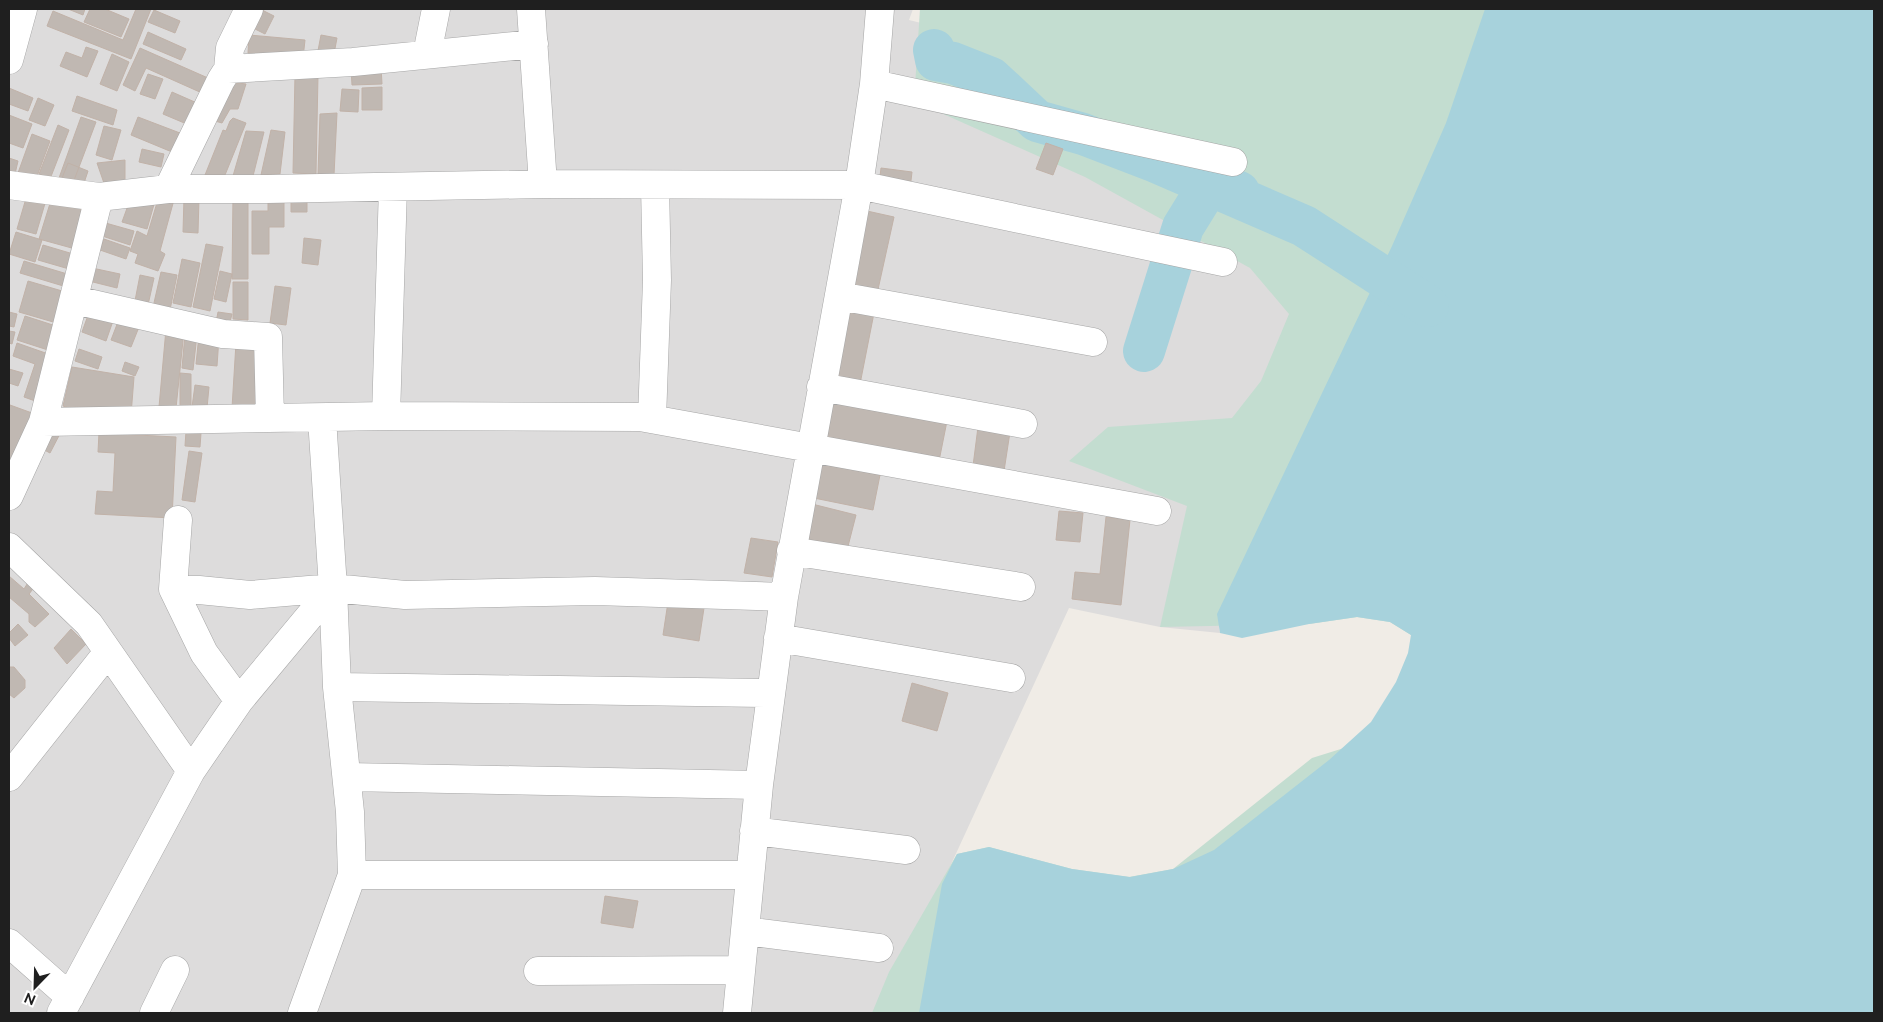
<svg xmlns="http://www.w3.org/2000/svg" width="1883" height="1022" viewBox="0 0 1883 1022" font-family="Raleway,sans-serif">
<style>
.residential{fill:#dddcdc}
.wetland{fill:#c3ddd0}
.water{fill:#a7d2dc}
.lines{fill:none;stroke-linecap:round;stroke-linejoin:round}
.river{stroke:#a7d2dc;stroke-width:42}
.building{fill:#c0b8b2;stroke:#c1b2a8}
.street-casing{stroke:#a6a6a6;stroke-width:29}
.street{stroke:#fff;stroke-width:28}
</style>
<rect width="100%" height="100%" fill="#f0ece6"/>
<path class="residential" d="M 9,9 L 913,9 L 909,20 L 1187,88 L 1392,246 L 1217,614 L 1220,633 L 1160,627 L 1069,608 L 942,884 L 916,1013 L 9,1013 Z"/>
<path class="wetland" d="M 920,9 L 1874,9 L 1874,1013 L 872,1013 L 889,972 L 957,854 L 989,847 L 1072,869 L 1129,877 L 1173,869 L 1312,758 L 1491,702 L 1411,635 L 1390,622 L 1357,617 L 1309,624 L 1160,627 L 1187,506 L 1069,461 L 1108,427 L 1232,418 L 1261,381 L 1289,314 L 1250,268 L 1085,177 L 914,101 Z"/>
<path class="water" d="M 1485,9 L 1874,9 L 1874,1013 L 919,1013 L 942,884 L 957,854 L 989,847 L 1072,869 L 1130,877 L 1173,869 L 1214,850 L 1329,760 L 1371,722 L 1396,682 L 1408,653 L 1411,635 L 1390,622 L 1357,617 L 1309,624 L 1242,638 L 1220,633 L 1217,614 L 1392,246 L 1446,123 Z"/>
<g class="lines">
<path class="river" d="M 934,50 L 936,60 L 953,63 L 991,78 L 1037,121 L 1083,134 L 1156,162 L 1304,226 L 1428,306
M 1144,351 L 1183,227 L 1204,193 L 1217,188 L 1228,187 L 1239,192"/>
</g>
<path class="building" d="M 68,9 L 85,9 L 83,15 Z
M 90,9 L 105,9 L 129,19 L 121,37 L 84,22 Z
M 136,9 L 151,9 L 131,59 L 47,26 L 53,11 L 123,40 Z
M 260,9 L 274,16 L 265,34 L 249,26 Z
M 154,10 L 180,21 L 175,33 L 148,22 Z
M 148,32 L 186,49 L 181,60 L 143,44 Z
M 249,35 L 305,40 L 303,58 L 248,53 Z
M 321,35 L 337,38 L 333,59 L 317,56 Z
M 86,47 L 98,51 L 87,77 L 60,66 L 66,52 L 82,58 Z
M 140,48 L 208,78 L 202,93 L 146,68 L 135,91 L 123,85 Z
M 112,54 L 129,62 L 117,91 L 100,84 Z
M 381,67 L 382,84 L 352,85 L 351,68 Z
M 148,74 L 163,79 L 155,99 L 140,94 Z
M 295,75 L 318,75 L 316,174 L 293,173 Z
M 222,81 L 246,84 L 238,109 L 230,109 L 222,123 L 208,119 Z
M 382,87 L 382,110 L 362,110 L 362,88 Z
M 9,88 L 33,98 L 28,111 L 9,104 Z
M 342,89 L 359,90 L 358,112 L 340,111 Z
M 172,92 L 197,103 L 189,125 L 163,114 Z
M 77,96 L 117,110 L 113,125 L 72,111 Z
M 38,98 L 54,105 L 45,126 L 29,120 Z
M 337,113 L 334,175 L 318,174 L 320,114 Z
M 9,115 L 32,124 L 23,148 L 9,143 Z
M 81,117 L 96,122 L 73,183 L 59,178 Z
M 138,117 L 180,133 L 172,152 L 131,135 Z
M 233,118 L 246,123 L 225,175 L 205,175 L 223,130 L 226,131 L 230,121 Z
M 58,125 L 69,130 L 50,179 L 39,174 Z
M 104,126 L 121,130 L 112,160 L 96,155 Z
M 271,130 L 285,132 L 280,174 L 261,175 Z
M 246,131 L 264,132 L 253,176 L 233,176 Z
M 32,134 L 50,141 L 36,179 L 18,173 Z
M 1046,143 L 1063,149 L 1053,175 L 1036,169 Z
M 142,149 L 164,154 L 161,167 L 139,162 Z
M 9,158 L 18,161 L 15,174 L 9,172 Z
M 125,160 L 125,183 L 105,186 L 97,163 Z
M 68,163 L 88,171 L 83,186 L 62,178 Z
M 881,168 L 912,172 L 910,189 L 879,185 Z
M 268,191 L 284,191 L 284,227 L 269,227 L 269,254 L 252,254 L 252,211 L 268,211 Z
M 27,195 L 46,200 L 36,234 L 17,229 Z
M 233,195 L 248,195 L 248,279 L 232,279 Z
M 291,195 L 307,195 L 307,212 L 291,212 Z
M 159,196 L 175,196 L 160,251 L 165,254 L 158,271 L 135,263 L 138,254 L 130,251 L 137,231 L 147,236 Z
M 52,197 L 91,209 L 79,250 L 39,239 Z
M 184,198 L 199,198 L 198,233 L 183,232 Z
M 130,200 L 155,201 L 147,229 L 122,222 Z
M 867,211 L 894,217 L 877,294 L 850,288 Z
M 102,222 L 134,231 L 130,245 L 99,235 Z
M 16,232 L 42,240 L 35,262 L 9,254 Z
M 304,238 L 321,240 L 318,265 L 302,263 Z
M 104,239 L 130,248 L 126,259 L 100,250 Z
M 206,244 L 223,247 L 210,311 L 193,307 Z
M 43,245 L 80,256 L 76,271 L 38,260 Z
M 182,259 L 200,263 L 191,307 L 173,303 Z
M 24,261 L 74,276 L 70,288 L 20,273 Z
M 92,268 L 120,274 L 117,288 L 89,281 Z
M 220,271 L 232,274 L 226,302 L 214,299 Z
M 161,272 L 177,275 L 168,320 L 151,316 Z
M 140,275 L 154,278 L 146,314 L 133,311 Z
M 28,281 L 69,293 L 60,324 L 19,312 Z
M 233,282 L 248,282 L 248,320 L 233,319 Z
M 275,286 L 291,288 L 286,325 L 270,323 Z
M 91,307 L 115,315 L 106,341 L 82,332 Z
M 845,308 L 874,313 L 860,384 L 831,378 Z
M 9,312 L 17,314 L 14,327 L 9,326 Z
M 218,312 L 232,314 L 228,330 L 215,328 Z
M 121,314 L 141,322 L 131,347 L 111,340 Z
M 25,316 L 59,327 L 51,351 L 17,340 Z
M 166,329 L 184,331 L 176,408 L 159,407 Z
M 9,331 L 15,332 L 12,344 L 9,343 Z
M 185,334 L 197,335 L 193,370 L 182,368 Z
M 199,335 L 219,337 L 217,366 L 196,364 Z
M 17,343 L 54,356 L 38,402 L 24,397 L 35,364 L 13,356 Z
M 236,343 L 263,344 L 259,410 L 232,408 Z
M 79,349 L 102,357 L 98,369 L 75,361 Z
M 125,362 L 139,367 L 135,376 L 122,371 Z
M 72,367 L 134,377 L 131,415 L 72,409 L 63,406 Z
M 9,369 L 23,373 L 18,386 L 9,383 Z
M 180,373 L 191,374 L 191,409 L 180,408 Z
M 195,385 L 209,387 L 207,408 L 192,407 Z
M 827,396 L 947,421 L 939,461 L 818,436 Z
M 10,405 L 32,413 L 9,471 L 9,409 Z
M 978,427 L 1010,432 L 1004,471 L 973,466 Z
M 48,428 L 63,428 L 50,453 L 37,446 Z
M 186,431 L 201,433 L 200,447 L 185,446 Z
M 99,433 L 176,437 L 172,518 L 95,514 L 97,491 L 113,492 L 115,453 L 98,452 Z
M 189,451 L 202,453 L 195,502 L 182,500 Z
M 816,462 L 880,475 L 873,510 L 809,497 Z
M 812,504 L 856,515 L 845,558 L 801,546 Z
M 1059,511 L 1083,513 L 1080,542 L 1056,540 Z
M 1106,517 L 1130,520 L 1121,605 L 1072,599 L 1075,572 L 1100,574 Z
M 751,538 L 778,542 L 772,577 L 744,573 Z
M 9,576 L 24,589 L 29,581 L 36,585 L 29,594 L 49,614 L 35,627 L 29,622 L 29,614 L 9,597 Z
M 668,602 L 704,608 L 699,641 L 663,635 Z
M 18,624 L 28,635 L 15,646 L 9,638 L 9,633 Z
M 71,629 L 86,644 L 67,664 L 54,648 Z
M 9,667 L 14,667 L 25,680 L 25,688 L 14,698 L 9,694 Z
M 912,683 L 948,693 L 937,731 L 902,721 Z
M 605,896 L 638,901 L 633,928 L 601,923 Z"/>
<g class="lines">
<g class="street-casing">
<path id="street" d="M 531,9 L 543,184
M 427,54 L 436,9
M 9,60 L 23,9
M 228,69 L 230,48 L 249,9
M 874,84 L 1233,162
M 9,185 L 99,197 L 168,189 L 267,189 L 543,184 L 859,185 L 1223,262
M 168,189 L 221,80 L 228,69 L 353,62 L 534,44
M 839,296 L 1093,342
M 75,300 L 223,334 L 268,337 L 270,418
M 821,387 L 1023,424
M 386,416 L 393,187
M 652,419 L 657,280 L 655,185
M 43,422 L 386,416 L 640,417 L 1157,511
M 9,496 L 43,422 L 99,197
M 178,520 L 173,589 L 204,653 L 239,701
M 9,547 L 89,624 L 191,771
M 791,551 L 1021,587
M 173,589 L 199,590 L 250,595 L 333,588 L 405,595 L 595,591 L 784,597
M 778,638 L 1011,678
M 337,687 L 771,693
M 9,777 L 108,652
M 347,777 L 759,785
M 754,831 L 906,850
M 352,875 L 750,875
M 745,931 L 879,948
M 9,943 L 70,997
M 538,971 L 741,970
M 61,1013 L 191,771 L 239,701 L 333,588
M 154,1013 L 175,970
M 302,1013 L 352,875 L 350,812 L 337,687 L 333,588 L 322,418
M 737,1013 L 759,785 L 784,597 L 859,185 L 874,84 L 880,9"/>
</g>
<use href="#street" class="street"/>
</g>
<rect width="1883" height="1022" fill="none" stroke="#1f1f1f" stroke-width="20"/>
<g transform="translate(35 987) rotate(203)" stroke="#ffffff" stroke-width="4" paint-order="stroke">
<path d="M0-4L9 19L0 12L-9 19Z" fill="#1f1f1f"/>
<text y="-8" font-size="14" font-weight="bold" text-anchor="middle" fill="#1f1f1f">N</text>
</g>
</svg>
